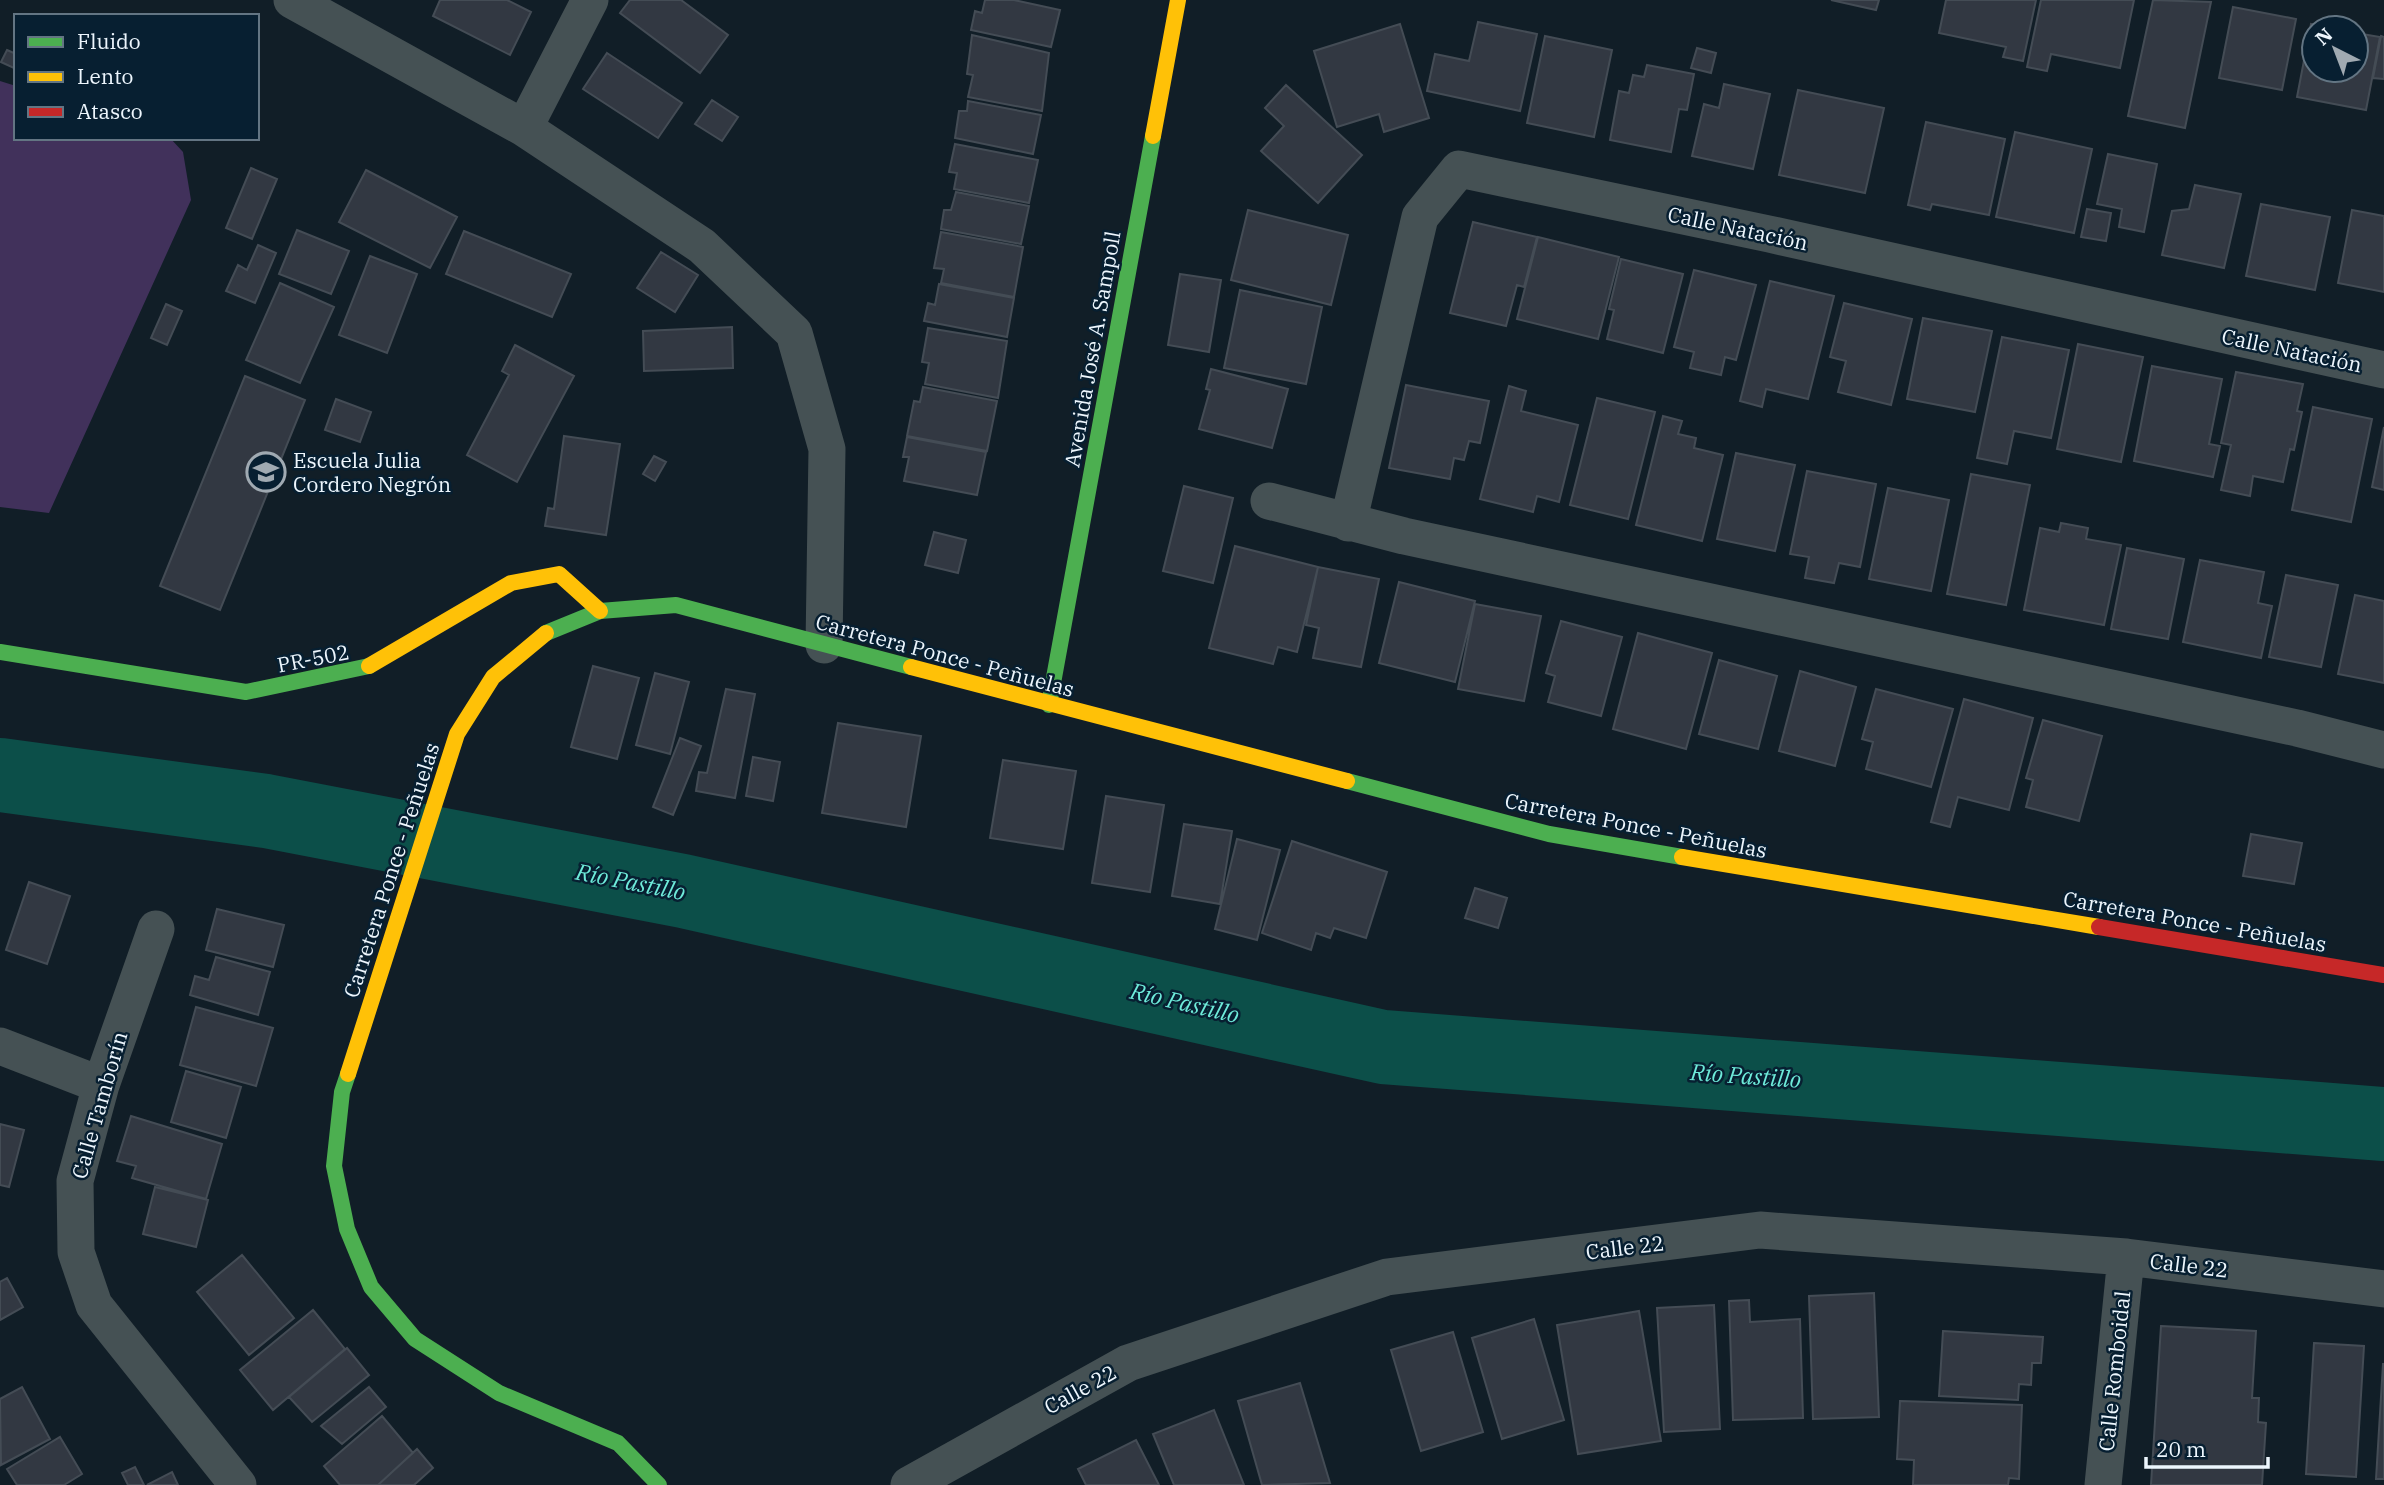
<svg xmlns="http://www.w3.org/2000/svg" width="2384" height="1485" viewBox="0 0 2384 1485" font-family="'IBM Plex Serif',serif">
<style>
.green{fill:#41315b}
.lines{fill:none;stroke-linecap:round;stroke-linejoin:round}
.river{stroke:#0c4f49;stroke-width:74}
.building{fill:#323842;stroke:#444c55;stroke-width:2}
.street{stroke:#455154;stroke-width:37}
.fast{stroke:#4caf50;stroke-width:16}
.slow{stroke:#ffc107;stroke-width:16}
.jam{stroke:#c62828;stroke-width:16}
.labels{text-anchor:middle;dominant-baseline:central;stroke-width:5;stroke-linejoin:round;paint-order:stroke}
.street-label{font-size:21px;fill:#edf6fd;stroke:#071f31}
.poi-label{font-size:21px;fill:#edf6fd;stroke:#071f31;text-anchor:start}
.water-label{font-size:23px;font-style:italic;fill:#6eebda;stroke:#071f31}
</style>
<rect width="100%" height="100%" fill="#111e27"/>
<path class="green" d="M 0,81 L 16,86 L 16,138 L 170,138 L 183,152 L 191,200 L 49,513 L 0,507 Z"/>
<g class="lines">
<path class="river" d="M 0,775 L 266,811 L 683,891 L 1383,1047 L 2384,1124"/>
</g>
<path class="building" d="M 440,0 L 507,0 L 531,12 L 510,55 L 433,16 Z
M 630,0 L 681,0 L 728,35 L 700,73 L 620,13 Z
M 985,0 L 1014,0 L 1060,10 L 1051,47 L 971,30 L 975,11 L 982,13 Z
M 1831,0 L 1879,0 L 1876,10 Z
M 1946,0 L 2036,0 L 2023,61 L 2003,57 L 2006,47 L 1939,33 Z
M 2041,0 L 2134,0 L 2120,68 L 2051,54 L 2047,71 L 2027,67 Z
M 2153,0 L 2211,2 L 2185,128 L 2128,116 Z
M 2233,7 L 2296,19 L 2282,90 L 2219,78 Z
M 1478,22 L 1537,34 L 1520,111 L 1427,91 L 1435,54 L 1469,61 Z
M 1400,24 L 1429,118 L 1384,132 L 1379,114 L 1337,127 L 1314,51 Z
M 2311,24 L 2330,28 L 2314,28 L 2314,70 L 2356,70 L 2356,33 L 2380,37 L 2366,110 L 2297,97 Z
M 972,35 L 1049,53 L 1042,111 L 968,97 L 973,75 L 967,74 Z
M 1545,36 L 1612,50 L 1594,137 L 1527,123 Z
M 2381,36 L 2384,37 L 2384,79 L 2373,78 Z
M 1697,48 L 1716,53 L 1711,73 L 1691,68 Z
M 7,50 L 16,54 L 16,69 L 1,62 Z
M 607,53 L 682,103 L 658,138 L 583,89 Z
M 1647,65 L 1694,74 L 1687,110 L 1679,109 L 1671,152 L 1610,140 L 1619,91 L 1629,93 L 1633,75 L 1644,77 Z
M 1724,84 L 1770,94 L 1753,169 L 1692,156 L 1704,104 L 1719,108 Z
M 1286,85 L 1362,155 L 1318,203 L 1261,151 L 1284,126 L 1265,108 Z
M 1798,90 L 1884,108 L 1865,193 L 1779,175 Z
M 712,100 L 738,117 L 722,141 L 695,124 Z
M 968,101 L 1041,115 L 1033,154 L 955,138 L 959,111 L 967,111 Z
M 1926,122 L 2005,139 L 1989,215 L 1932,204 L 1930,210 L 1908,205 Z
M 2015,132 L 2092,149 L 2074,233 L 1996,217 Z
M 955,144 L 1038,160 L 1029,203 L 954,189 L 957,173 L 949,172 Z
M 2108,154 L 2157,164 L 2144,232 L 2119,227 L 2122,209 L 2097,204 Z
M 251,168 L 277,179 L 252,239 L 226,228 Z
M 366,170 L 457,217 L 430,268 L 339,222 Z
M 2195,185 L 2241,194 L 2224,268 L 2162,255 L 2172,211 L 2189,209 Z
M 956,192 L 1029,206 L 1021,244 L 941,229 L 944,210 L 951,210 Z
M 2261,204 L 2330,217 L 2315,290 L 2246,276 Z
M 2087,209 L 2111,213 L 2106,241 L 2081,237 Z
M 1248,210 L 1348,235 L 1331,305 L 1231,280 Z
M 2352,210 L 2384,216 L 2384,292 L 2338,283 Z
M 1473,222 L 1537,237 L 1524,287 L 1517,285 L 1506,326 L 1450,313 Z
M 297,230 L 349,251 L 331,294 L 279,274 Z
M 464,231 L 571,274 L 552,317 L 446,274 Z
M 941,232 L 1023,247 L 1014,297 L 941,283 L 944,269 L 934,268 Z
M 1538,237 L 1619,257 L 1598,339 L 1517,319 Z
M 258,245 L 276,253 L 255,303 L 226,291 L 238,265 L 247,270 Z
M 661,252 L 698,275 L 675,312 L 637,288 Z
M 370,256 L 417,274 L 387,353 L 339,335 Z
M 1621,259 L 1683,274 L 1663,353 L 1607,339 L 1614,310 L 1609,309 Z
M 1694,270 L 1756,285 L 1736,360 L 1725,357 L 1721,375 L 1690,368 L 1694,352 L 1674,347 Z
M 1180,274 L 1221,280 L 1209,352 L 1168,345 Z
M 1770,281 L 1834,296 L 1808,399 L 1766,389 L 1762,407 L 1740,401 Z
M 280,283 L 334,307 L 300,383 L 246,360 Z
M 939,284 L 1014,298 L 1007,337 L 924,321 L 928,303 L 935,305 Z
M 1240,290 L 1322,307 L 1306,384 L 1224,368 Z
M 1844,303 L 1912,319 L 1891,405 L 1838,392 L 1846,361 L 1830,357 Z
M 166,304 L 182,311 L 167,345 L 151,338 Z
M 1923,318 L 1992,331 L 1975,412 L 1907,399 Z
M 732,327 L 733,368 L 644,371 L 643,331 Z
M 928,328 L 1007,341 L 998,398 L 925,384 L 929,363 L 922,362 Z
M 2002,337 L 2069,350 L 2051,438 L 2014,431 L 2007,464 L 1977,458 Z
M 2078,344 L 2143,357 L 2121,462 L 2057,449 Z
M 515,345 L 574,376 L 517,482 L 467,455 L 509,375 L 502,371 Z
M 2152,366 L 2222,379 L 2209,444 L 2220,446 L 2213,477 L 2134,461 Z
M 1211,369 L 1288,389 L 1272,448 L 1199,429 L 1210,390 L 1206,389 Z
M 2236,372 L 2303,384 L 2297,411 L 2302,412 L 2294,450 L 2290,449 L 2283,482 L 2253,476 L 2250,496 L 2221,490 L 2231,445 L 2221,443 Z
M 245,376 L 305,400 L 220,610 L 160,586 Z
M 1406,385 L 1489,401 L 1480,443 L 1469,441 L 1464,460 L 1454,458 L 1450,479 L 1389,468 Z
M 1509,386 L 1526,391 L 1521,411 L 1578,425 L 1559,502 L 1537,496 L 1533,512 L 1480,499 Z
M 923,387 L 997,401 L 987,451 L 907,436 L 914,401 L 920,402 Z
M 1597,398 L 1655,412 L 1628,519 L 1570,505 Z
M 336,399 L 371,412 L 360,442 L 325,430 Z
M 2313,407 L 2372,419 L 2351,522 L 2292,510 Z
M 1663,416 L 1682,421 L 1678,434 L 1696,438 L 1694,448 L 1723,455 L 1702,541 L 1636,525 Z
M 2384,427 L 2384,490 L 2372,487 Z
M 564,436 L 620,444 L 606,535 L 545,526 L 548,508 L 554,509 Z
M 907,437 L 986,452 L 977,495 L 904,481 L 909,457 L 903,457 Z
M 1736,453 L 1795,465 L 1775,551 L 1717,539 Z
M 654,456 L 666,462 L 655,481 L 643,474 Z
M 1807,471 L 1876,484 L 1860,567 L 1839,563 L 1834,583 L 1805,578 L 1809,557 L 1790,554 Z
M 1971,474 L 2030,485 L 2006,605 L 1947,594 Z
M 1184,486 L 1233,498 L 1213,583 L 1163,571 Z
M 1888,488 L 1949,500 L 1931,591 L 1869,579 Z
M 2061,523 L 2088,528 L 2086,539 L 2121,545 L 2104,625 L 2024,610 L 2040,528 L 2059,532 Z
M 934,532 L 966,540 L 958,573 L 925,565 Z
M 1235,546 L 1318,567 L 1297,652 L 1278,647 L 1273,664 L 1209,648 Z
M 2127,548 L 2184,559 L 2168,639 L 2111,629 Z
M 2200,560 L 2264,572 L 2258,603 L 2272,606 L 2261,658 L 2183,642 Z
M 1318,567 L 1379,579 L 1361,667 L 1313,658 L 1319,628 L 1306,625 Z
M 2286,575 L 2338,585 L 2321,667 L 2269,657 Z
M 1399,582 L 1475,601 L 1455,682 L 1379,663 Z
M 2355,595 L 2384,601 L 2384,683 L 2338,674 Z
M 1475,604 L 1541,616 L 1524,701 L 1458,689 Z
M 1561,621 L 1622,637 L 1601,716 L 1548,702 L 1555,676 L 1546,673 Z
M 1638,633 L 1712,653 L 1686,749 L 1613,729 Z
M 1719,660 L 1777,676 L 1758,749 L 1699,734 Z
M 593,666 L 639,678 L 617,759 L 571,747 Z
M 1800,671 L 1856,687 L 1835,766 L 1779,751 Z
M 655,673 L 689,682 L 670,754 L 636,745 Z
M 726,689 L 755,694 L 735,798 L 696,791 L 699,772 L 707,773 Z
M 1876,689 L 1953,709 L 1931,787 L 1866,769 L 1873,742 L 1862,739 Z
M 1964,699 L 2033,718 L 2009,810 L 1958,797 L 1950,827 L 1931,822 Z
M 2043,720 L 2102,736 L 2079,821 L 2026,807 L 2033,780 L 2026,778 Z
M 838,723 L 921,736 L 906,827 L 822,813 Z
M 680,738 L 701,746 L 673,815 L 653,807 Z
M 753,757 L 780,762 L 773,801 L 746,796 Z
M 1003,760 L 1076,771 L 1063,849 L 990,838 Z
M 1106,796 L 1164,805 L 1150,892 L 1092,883 Z
M 1184,824 L 1232,831 L 1220,904 L 1172,896 Z
M 2251,834 L 2302,843 L 2294,884 L 2243,876 Z
M 1237,839 L 1280,850 L 1257,940 L 1215,929 Z
M 1292,841 L 1387,872 L 1366,938 L 1334,928 L 1330,938 L 1316,933 L 1311,950 L 1262,933 Z
M 29,882 L 70,896 L 47,964 L 6,950 Z
M 1475,888 L 1507,898 L 1498,928 L 1465,918 Z
M 217,909 L 284,925 L 273,967 L 206,950 Z
M 216,957 L 270,972 L 258,1015 L 190,995 L 195,976 L 209,980 Z
M 196,1007 L 273,1028 L 256,1086 L 180,1065 Z
M 186,1071 L 241,1087 L 226,1138 L 171,1122 Z
M 131,1116 L 222,1144 L 206,1199 L 132,1178 L 136,1166 L 117,1161 Z
M 0,1124 L 24,1130 L 9,1187 L 0,1185 Z
M 155,1187 L 208,1200 L 196,1247 L 143,1234 Z
M 242,1255 L 294,1318 L 249,1355 L 197,1292 Z
M 7,1278 L 23,1307 L 0,1320 L 0,1282 Z
M 1874,1293 L 1879,1417 L 1813,1419 L 1809,1296 Z
M 1749,1300 L 1750,1322 L 1800,1319 L 1803,1418 L 1733,1420 L 1729,1301 Z
M 1714,1305 L 1720,1429 L 1664,1432 L 1657,1308 Z
M 313,1310 L 345,1349 L 273,1410 L 240,1370 Z
M 1639,1311 L 1661,1441 L 1578,1454 L 1557,1325 Z
M 1534,1319 L 1564,1420 L 1502,1439 L 1472,1338 Z
M 2161,1326 L 2256,1331 L 2252,1398 L 2259,1398 L 2258,1422 L 2266,1423 L 2262,1485 L 2151,1485 Z
M 1943,1331 L 2043,1337 L 2041,1363 L 2032,1363 L 2031,1385 L 2019,1384 L 2018,1400 L 1939,1396 Z
M 1453,1332 L 1483,1432 L 1421,1451 L 1391,1350 Z
M 2314,1343 L 2364,1346 L 2356,1477 L 2306,1474 Z
M 347,1348 L 369,1375 L 312,1422 L 289,1397 Z
M 2383,1364 L 2384,1364 L 2384,1479 L 2376,1479 Z
M 1300,1383 L 1330,1483 L 1262,1485 L 1238,1401 Z
M 22,1387 L 50,1439 L 1,1465 L 0,1399 Z
M 369,1387 L 386,1407 L 342,1444 L 321,1426 Z
M 1900,1401 L 2022,1405 L 2019,1479 L 2009,1478 L 2008,1485 L 1913,1485 L 1914,1460 L 1897,1459 Z
M 1214,1410 L 1244,1485 L 1174,1485 L 1153,1434 Z
M 382,1416 L 413,1453 L 378,1485 L 340,1485 L 324,1466 Z
M 60,1437 L 82,1474 L 64,1485 L 17,1485 L 7,1469 Z
M 1136,1440 L 1159,1485 L 1086,1485 L 1078,1469 Z
M 417,1449 L 433,1468 L 414,1485 L 378,1485 Z
M 135,1467 L 144,1485 L 128,1485 L 122,1473 Z
M 172,1472 L 178,1485 L 147,1485 Z"/>
<g class="lines">
<path class="street" d="M 292,0 L 524,128 L 702,246 L 794,333 L 827,449 L 824,645
M 524,128 L 590,0
M 1269,501 L 1404,536 L 2297,728 L 2384,750
M 1348,523 L 1420,217 L 1459,169 L 1769,234 L 2384,370
M 156,929 L 101,1085 L 75,1181 L 76,1252 L 94,1305 L 238,1485
M 0,1046 L 101,1085
M 909,1485 L 1128,1363 L 1387,1277 L 1760,1230 L 2126,1257 L 2384,1289
M 2103,1485 L 2126,1257"/>
<path class="fast" d="M 546,633 L 600,611 L 676,605 L 911,667
M 0,652 L 246,692 L 369,666
M 1049,705 L 1153,136
M 1347,781 L 1549,834 L 1682,857
M 348,1074 L 342,1092 L 334,1166 L 347,1229 L 371,1287 L 415,1339 L 499,1393 L 618,1443 L 659,1485"/>
<path class="slow" d="M 1153,136 L 1178,0
M 369,666 L 511,583 L 559,574 L 600,611
M 911,667 L 1347,781
M 1682,857 L 2099,927
M 348,1074 L 457,734 L 493,677 L 546,633"/>
<path class="jam" d="M 2099,927 L 2384,975"/>
</g>
<defs>
<g id="school-ring" transform="scale(2.0125)"><circle r="9.5" fill="#071f31" stroke="#a0aab2" stroke-width="1.5"/><path d="M0-5L7-2L0 1L-7-2ZM-4 1L0 2.5L4 1V4Q0 6-4 4Z" fill="#a0aab2"/></g>
</defs>
<g fill-rule="evenodd">
<use href="#school-ring" x="266" y="472"/>
</g>
<g class="labels">
<g class="street-label">
<text transform="translate(1738 228) rotate(12)">Calle Natación</text>
<text transform="translate(1092 349) rotate(-80)">Avenida José A. Sampoll</text>
<text transform="translate(2292 350) rotate(12)">Calle Natación</text>
<text transform="translate(945 655) rotate(15)">Carretera Ponce - Peñuelas</text>
<text transform="translate(313 658) rotate(-11)">PR-502</text>
<text transform="translate(1636 825) rotate(11)">Carretera Ponce - Peñuelas</text>
<text transform="translate(391 870) rotate(-72)">Carretera Ponce - Peñuelas</text>
<text transform="translate(2195 921) rotate(10)">Carretera Ponce - Peñuelas</text>
<text transform="translate(99 1105) rotate(-74)">Calle Tamborín</text>
<text transform="translate(1625 1247) rotate(-7)">Calle 22</text>
<text transform="translate(2189 1265) rotate(7)">Calle 22</text>
<text transform="translate(2114 1371) rotate(-84)">Calle Romboidal</text>
<text transform="translate(1080 1389) rotate(-29)">Calle 22</text>
</g>
<g class="poi-label">
<text x="293" y="460">Escuela Julia<tspan x="293" dy="24">Cordero Negrón</tspan></text>
</g>
<g class="water-label">
<text transform="translate(631 881) rotate(11)">Río Pastillo</text>
<text transform="translate(1185 1002) rotate(13)">Río Pastillo</text>
<text transform="translate(1746 1075) rotate(4)">Río Pastillo</text>
</g>
</g>
<rect x="14" y="14" width="245" height="126" fill="#071f31" stroke="#637583" stroke-width="2"/>
<rect x="28" y="37" width="35" height="10" fill="#4caf50" stroke="#637583" stroke-width="2"/>
<text x="77" y="49" font-size="21" fill="#edf6fd">Fluido</text>
<rect x="28" y="72" width="35" height="10" fill="#ffc107" stroke="#637583" stroke-width="2"/>
<text x="77" y="84" font-size="21" fill="#edf6fd">Lento</text>
<rect x="28" y="107" width="35" height="10" fill="#c62828" stroke="#637583" stroke-width="2"/>
<text x="77" y="119" font-size="21" fill="#edf6fd">Atasco</text>
<g transform="translate(2335 49) rotate(318)"><circle r="33" fill="#071f31" stroke="#637583" stroke-width="2"/>
<path d="M0-5L12 26L0 18L-12 26Z" fill="#a0aab2"/>
<text y="-10" font-size="19" font-weight="bold" text-anchor="middle" fill="#edf6fd">N</text>
</g>
<path d="M2146 1457v10h122v-10" fill="none" stroke="#edf6fd" stroke-width="3.5"/>
<text x="2156" y="1457" font-size="21" fill="#edf6fd" stroke="#071f31" stroke-width="5" paint-order="stroke">20 m</text>
</svg>
